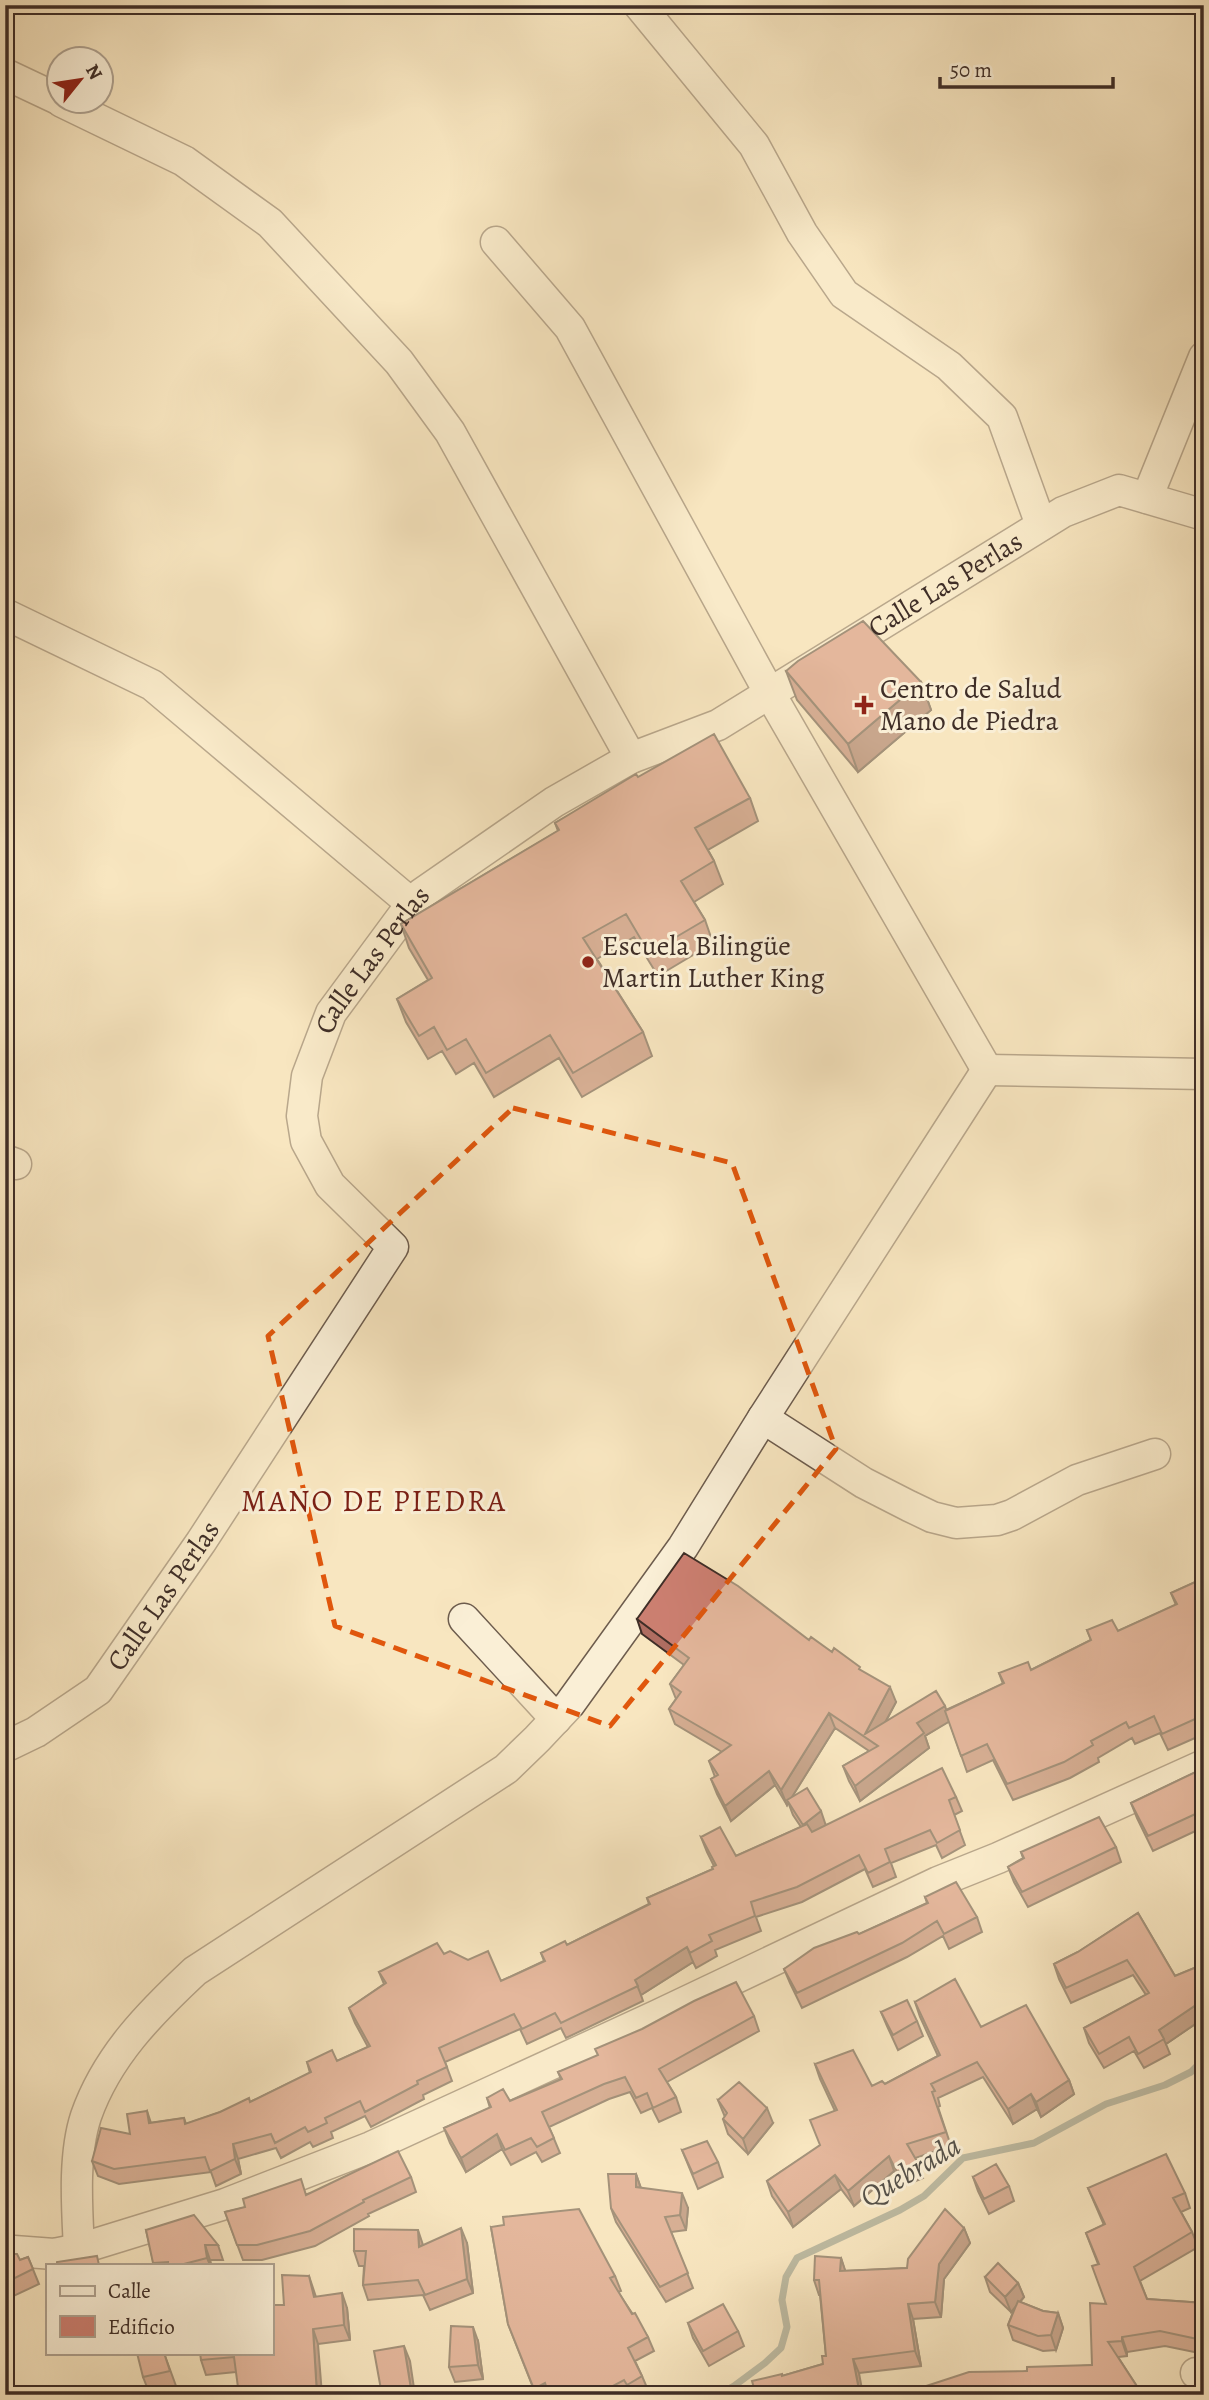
<svg xmlns="http://www.w3.org/2000/svg" width="1209" height="2400" viewBox="0 0 1209 2400" font-family="Alegreya,serif">
<style>
.lines{fill:none;stroke-linecap:round;stroke-linejoin:round}
.stream{stroke:#77857c;stroke-width:7}
.minor-casing{stroke:#6d5c4d;stroke-width:33}
.minor{stroke:#faefd6;stroke-width:30}
.wall{fill:#af6d61;stroke:#3f2e27;stroke-width:2}
.shaded-wall{fill:#8f594f;stroke:#3f2e27;stroke-width:2}
.building{fill:#cc7f71;stroke:#3f2e27;stroke-width:2}
.marked{fill:none;stroke:#e0570d;stroke-width:5;stroke-dasharray:14 9;stroke-linejoin:round}
.poi-dot{fill:#8f2418;stroke:#faefd6;stroke-width:2.5}
.labels{text-anchor:middle;dominant-baseline:central;stroke-width:6;stroke-linejoin:round;paint-order:stroke}
.street-label{font-size:28px;fill:#3f2e27;stroke:#faefd6}
.poi-label{font-size:28px;fill:#3f2e27;stroke:#faefd6;text-anchor:start}
.neighbourhood-label{font-size:30px;letter-spacing:2px;fill:#7a1f14;stroke:#faefd6}
.water-label{font-size:30px;font-style:italic;fill:#56524a;stroke:#faefd6}
</style>
<rect width="100%" height="100%" fill="#f8e6c0"/>
<filter id="stains"><feTurbulence type="fractalNoise" baseFrequency=".00286" numOctaves="4"/><feColorMatrix values="0 0 0 0 .2 0 0 0 0 .09 0 0 0 0 .02 0 0 0 .5 -.17"/></filter>
<radialGradient id="worn" r=".72"><stop offset=".6" stop-color="#630" stop-opacity="0"/><stop offset="1" stop-color="#630" stop-opacity=".3"/></radialGradient>
<g class="lines">
<path class="stream" d="M 718,2395 L 734,2386 L 765,2363 L 781,2348 L 787,2327 L 782,2300 L 786,2277 L 797,2258 L 900,2210 L 924,2196 L 963,2158 L 1034,2143 L 1106,2104 L 1165,2085 L 1191,2072 L 1204,2059"/>
<g class="minor-casing">
<g id="minor">
<path d="M 639,5 L 754,145 L 802,233 L 844,294 L 949,366 L 1002,417 L 1041,525"/>
<path d="M 5,74 L 60,100"/>
<path d="M 62,102 L 184,161 L 270,223 L 399,362 L 450,432 L 631,758"/>
<path d="M 496,242 L 570,328 L 769,692 L 987,1070"/>
<path d="M 1147,498 L 1204,357"/>
<path d="M 7,615 L 152,685 L 412,904"/>
<path d="M 987,1070 L 1204,1074"/>
<path d="M 5,1160 L 16,1164"/>
<path d="M 763,1418 L 864,1483 L 909,1506 L 932,1517 L 956,1523 L 997,1520 L 1012,1515 L 1077,1480 L 1155,1454"/>
<path d="M 464,1619 L 556,1719"/>
<path id="s1" d="M 5,1747 L 36,1732 L 98,1690 L 201,1542 L 393,1247 L 330,1185 L 306,1141 L 302,1116 L 307,1076 L 331,1013 L 407,910 L 421,894 L 554,802 L 631,758 L 718,725 L 1063,512 L 1119,490 L 1204,515"/>
<path d="M 79,2249 C 77,2208 73,2155 86,2116 C 107,2056 150,2013 195,1971 L 506,1769 L 537,1739 L 569,1705 L 683,1547 L 763,1418 L 987,1070"/>
<path d="M 5,2255 L 14,2251 L 54,2254 L 79,2249 L 225,2204 L 371,2147 L 656,2016 L 938,1882 L 998,1858 L 1204,1765"/>
<path d="M 1196,2373 L 1204,2374"/>
</g>
</g>
<use href="#minor" class="minor"/>
</g>
<path class="wall" d="M 786,671 L 921,682 L 931,710 L 858,772 L 797,700 Z
M 638,777 L 750,798 L 758,821 L 708,850 L 714,861 L 723,884 L 694,902 L 705,920 L 713,943 L 658,976 L 634,937 L 597,959 L 643,1032 L 652,1056 L 582,1097 L 559,1058 L 494,1097 L 474,1063 L 456,1074 L 442,1051 L 428,1059 L 406,1022 L 397,999 L 428,980 L 409,948 L 401,924 L 558,831 L 555,823 Z
M 1204,1578 L 1204,1734 L 1168,1750 L 1160,1733 L 1135,1744 L 1132,1738 L 1098,1758 L 1099,1762 L 1070,1778 L 1013,1800 L 993,1760 L 967,1772 L 949,1721 L 925,1736 L 929,1748 L 860,1801 L 849,1781 L 843,1766 L 869,1751 L 835,1728 L 791,1798 L 826,1825 L 956,1797 L 962,1811 L 954,1815 L 965,1845 L 942,1858 L 936,1845 L 891,1863 L 896,1877 L 873,1887 L 865,1869 L 802,1902 L 756,1917 L 761,1931 L 715,1950 L 717,1956 L 696,1968 L 693,1962 L 641,1995 L 643,2001 L 566,2038 L 561,2028 L 527,2044 L 520,2029 L 445,2062 L 452,2081 L 423,2095 L 424,2099 L 371,2127 L 365,2116 L 331,2132 L 333,2138 L 313,2147 L 310,2142 L 281,2158 L 276,2148 L 238,2159 L 241,2174 L 216,2186 L 211,2172 L 119,2184 L 98,2176 L 92,2161 L 130,2134 L 147,2111 L 151,2123 L 184,2118 L 186,2124 L 250,2102 L 310,2073 L 307,2062 L 337,2061 L 368,2047 L 355,2023 L 349,2008 L 384,1984 L 379,1972 L 444,1954 L 501,1981 L 544,1961 L 541,1953 L 567,1945 L 649,1904 L 647,1898 L 713,1869 L 714,1866 L 707,1852 L 701,1837 L 736,1856 L 801,1827 L 793,1815 L 788,1802 L 787,1805 L 775,1785 L 731,1821 L 717,1794 L 711,1779 L 715,1777 L 709,1761 L 722,1752 L 675,1724 L 669,1709 L 676,1699 L 670,1684 L 684,1665 L 642,1634 L 637,1619 L 809,1640 L 832,1652 L 861,1671 L 896,1702 L 885,1723 L 946,1710 L 1003,1684 L 999,1673 L 1031,1670 L 1091,1640 L 1087,1630 L 1118,1631 L 1176,1605 L 1171,1593 Z
M 1204,1768 L 1204,1827 L 1153,1851 L 1137,1818 L 1131,1803 Z
M 1116,1847 L 1121,1862 L 1028,1907 L 1014,1882 L 1008,1867 L 1023,1858 L 1021,1852 Z
M 925,1897 L 977,1917 L 982,1932 L 949,1949 L 943,1936 L 907,1957 L 802,2008 L 790,1983 L 784,1969 L 927,1903 Z
M 1138,1913 L 1175,1976 L 1204,1964 L 1204,2018 L 1166,2044 L 1170,2054 L 1144,2068 L 1134,2051 L 1104,2068 L 1089,2043 L 1084,2028 L 1146,1995 L 1133,1975 L 1071,2003 L 1059,1979 L 1054,1964 L 1078,1952 Z
M 915,2002 L 981,2027 L 1069,2080 L 1074,2094 L 1041,2117 L 1037,2109 L 1013,2124 L 983,2077 L 938,2098 L 940,2106 L 938,2107 L 951,2146 L 915,2158 L 923,2178 L 902,2187 L 894,2171 L 854,2206 L 841,2189 L 793,2227 L 772,2196 L 767,2181 L 820,2146 L 835,2111 L 820,2079 L 815,2064 L 872,2086 L 885,2084 L 938,2056 L 920,2017 Z
M 881,2012 L 917,2021 L 923,2036 L 898,2050 L 887,2026 Z
M 754,2016 L 759,2031 L 667,2082 L 676,2097 L 681,2112 L 659,2122 L 652,2108 L 641,2113 L 630,2092 L 609,2099 L 549,2127 L 560,2153 L 542,2162 L 536,2152 L 511,2165 L 502,2149 L 466,2172 L 450,2143 L 444,2128 L 490,2108 L 487,2098 L 510,2101 L 561,2079 L 558,2072 Z
M 718,2100 L 773,2123 L 748,2154 L 728,2134 L 723,2119 L 725,2117 Z
M 682,2150 L 718,2162 L 723,2177 L 698,2189 Z
M 636,2174 L 641,2188 L 688,2208 L 686,2230 L 671,2232 L 693,2288 L 666,2302 L 616,2222 L 611,2208 Z
M 411,2177 L 416,2192 L 368,2214 L 369,2216 L 315,2246 L 262,2260 L 243,2260 L 225,2212 L 307,2194 Z
M 973,2177 L 1009,2186 L 1014,2201 L 989,2214 L 978,2191 Z
M 1088,2188 L 1185,2193 L 1190,2208 L 1181,2212 L 1192,2232 L 1198,2247 L 1140,2281 L 1147,2299 L 1204,2303 L 1204,2354 L 1165,2346 L 1127,2352 L 1127,2356 L 1118,2357 L 1138,2388 L 1140,2395 L 912,2395 L 1027,2371 L 1092,2365 L 1106,2304 L 1098,2264 L 1086,2233 L 1104,2225 Z
M 491,2227 L 615,2276 L 621,2291 L 618,2292 L 648,2337 L 654,2351 L 635,2361 L 642,2376 L 648,2390 L 640,2395 L 536,2395 L 508,2324 Z
M 964,2228 L 970,2243 L 944,2279 L 941,2317 L 913,2319 L 921,2366 L 859,2373 L 782,2376 L 823,2364 L 826,2356 L 820,2295 L 819,2295 L 814,2280 L 841,2258 L 845,2271 L 907,2268 Z
M 146,2230 L 218,2245 L 223,2260 L 210,2260 L 211,2265 L 154,2265 Z
M 467,2243 L 473,2293 L 430,2310 L 423,2295 L 368,2300 L 363,2285 L 364,2266 L 359,2266 L 354,2251 L 423,2245 Z
M 5,2257 L 20,2260 L 28,2257 L 39,2284 L 5,2300 Z
M 309,2276 L 316,2297 L 347,2308 L 350,2340 L 318,2344 L 236,2372 L 206,2375 L 201,2360 L 284,2305 Z
M 985,2277 L 1018,2283 L 1024,2297 L 1020,2302 L 1043,2311 L 1058,2313 L 1063,2328 L 1056,2350 L 1043,2351 L 1013,2340 L 1008,2325 L 1015,2307 L 1011,2312 L 990,2292 Z
M 688,2323 L 738,2331 L 744,2346 L 709,2366 L 693,2338 Z
M 478,2341 L 483,2379 L 455,2382 L 449,2367 Z
M 164,2353 L 176,2386 L 149,2392 L 143,2377 Z"/>
<path class="shaded-wall" d="M 921,682 L 931,710 L 858,772 L 848,744 Z
M 890,1687 L 896,1702 L 874,1743 L 865,1734 Z
M 945,1706 L 950,1721 L 925,1736 L 929,1748 L 860,1801 L 855,1786 L 917,1723 Z
M 829,1713 L 835,1728 L 787,1805 L 781,1790 Z
M 769,1771 L 775,1785 L 731,1821 L 725,1806 Z
M 821,1811 L 826,1826 L 808,1840 L 803,1825 Z
M 687,1947 L 693,1962 L 641,1995 L 635,1980 Z
M 1199,2003 L 1204,2018 L 1166,2044 L 1159,2030 Z
M 1069,2080 L 1074,2094 L 1041,2117 L 1036,2102 Z
M 1031,2094 L 1037,2109 L 1013,2124 L 1008,2109 Z
M 767,2108 L 773,2123 L 748,2154 L 743,2139 Z
M 497,2134 L 502,2149 L 466,2172 L 461,2158 Z
M 233,2144 L 238,2159 L 241,2174 L 235,2159 Z
M 889,2156 L 894,2171 L 854,2206 L 848,2191 Z
M 636,2174 L 641,2189 L 636,2187 Z
M 835,2175 L 841,2189 L 793,2227 L 788,2212 Z
M 682,2193 L 688,2208 L 686,2230 L 680,2215 Z
M 461,2228 L 467,2243 L 473,2293 L 467,2279 Z
M 964,2228 L 970,2243 L 944,2279 L 941,2317 L 935,2302 L 939,2264 Z
M 418,2230 L 423,2245 L 419,2247 Z
M 205,2245 L 210,2260 L 211,2265 L 210,2265 L 207,2258 Z
M 841,2258 L 846,2273 L 840,2271 Z
M 1018,2283 L 1024,2297 L 1011,2312 L 1005,2297 Z
M 342,2293 L 347,2308 L 350,2340 L 344,2325 Z
M 908,2304 L 913,2319 L 921,2366 L 915,2351 Z
M 1058,2313 L 1063,2328 L 1056,2350 L 1051,2335 Z
M 473,2327 L 478,2341 L 483,2379 L 478,2365 Z
M 313,2329 L 318,2344 L 322,2395 L 317,2395 Z
M 1122,2337 L 1127,2352 L 1127,2356 L 1122,2341 Z
M 404,2346 L 410,2361 L 415,2395 L 412,2395 Z
M 853,2359 L 859,2373 L 863,2395 L 860,2395 Z
M 1138,2388 L 1140,2395 L 1129,2395 Z"/>
<path class="building" d="M 863,621 L 921,682 L 848,744 L 786,671 L 798,661 Z
M 714,734 L 750,798 L 695,828 L 714,861 L 681,881 L 705,920 L 649,953 L 626,914 L 583,938 L 643,1032 L 573,1073 L 550,1035 L 486,1073 L 466,1039 L 447,1050 L 434,1027 L 419,1036 L 397,999 L 432,978 L 401,924 L 559,830 L 555,823 L 636,774 L 638,777 Z
M 684,1553 L 738,1586 L 809,1640 L 811,1637 L 832,1652 L 834,1648 L 860,1667 L 859,1669 L 890,1687 L 865,1734 L 936,1691 L 945,1706 L 917,1723 L 924,1733 L 855,1786 L 843,1766 L 878,1746 L 829,1713 L 781,1790 L 769,1771 L 725,1806 L 711,1779 L 718,1775 L 709,1761 L 731,1745 L 669,1709 L 681,1692 L 670,1684 L 689,1658 L 637,1619 Z
M 1204,1578 L 1204,1715 L 1162,1734 L 1154,1716 L 1129,1728 L 1126,1722 L 1091,1741 L 1093,1745 L 1064,1762 L 1007,1784 L 987,1744 L 961,1756 L 945,1711 L 1004,1683 L 999,1673 L 1028,1662 L 1031,1670 L 1091,1640 L 1087,1630 L 1112,1620 L 1118,1631 L 1177,1604 L 1171,1593 Z
M 942,1768 L 956,1797 L 949,1800 L 960,1830 L 937,1843 L 930,1830 L 885,1849 L 890,1862 L 868,1873 L 859,1855 L 797,1887 L 751,1902 L 755,1916 L 709,1935 L 712,1941 L 690,1953 L 687,1947 L 635,1980 L 638,1986 L 561,2023 L 555,2013 L 522,2029 L 514,2014 L 439,2048 L 447,2067 L 417,2081 L 418,2084 L 365,2112 L 360,2101 L 325,2118 L 327,2123 L 308,2132 L 305,2127 L 275,2143 L 271,2134 L 233,2144 L 235,2159 L 210,2171 L 205,2157 L 114,2169 L 92,2161 L 101,2128 L 130,2134 L 127,2114 L 147,2111 L 149,2123 L 184,2118 L 185,2124 L 220,2112 L 249,2098 L 250,2102 L 311,2072 L 307,2062 L 332,2050 L 337,2061 L 370,2046 L 349,2008 L 386,1983 L 379,1972 L 437,1943 L 444,1954 L 450,1951 L 468,1960 L 488,1951 L 501,1981 L 545,1961 L 541,1953 L 565,1941 L 567,1945 L 650,1904 L 647,1898 L 713,1869 L 712,1867 L 716,1865 L 701,1837 L 720,1827 L 736,1856 L 807,1824 L 812,1832 Z
M 1204,1768 L 1204,1810 L 1148,1836 L 1131,1803 Z
M 807,1788 L 821,1811 L 803,1825 L 787,1800 Z
M 1099,1817 L 1116,1847 L 1022,1892 L 1008,1867 L 1024,1858 L 1021,1852 Z
M 1204,1879 L 1204,1891 L 1197,1881 Z
M 956,1882 L 977,1917 L 944,1934 L 937,1921 L 902,1943 L 797,1993 L 784,1969 L 814,1948 L 857,1932 L 859,1934 L 928,1903 L 925,1897 Z
M 1138,1913 L 1175,1976 L 1204,1964 L 1204,2011 L 1199,2003 L 1159,2030 L 1164,2039 L 1138,2054 L 1129,2037 L 1099,2054 L 1084,2028 L 1149,1993 L 1127,1960 L 1066,1988 L 1054,1964 L 1078,1952 Z
M 955,1979 L 981,2027 L 1026,2005 L 1069,2080 L 1036,2102 L 1031,2094 L 1008,2109 L 977,2062 L 931,2084 L 935,2091 L 932,2092 L 946,2132 L 907,2144 L 918,2163 L 897,2172 L 889,2156 L 848,2191 L 835,2175 L 788,2212 L 767,2181 L 820,2145 L 810,2120 L 837,2110 L 815,2064 L 853,2050 L 872,2086 L 882,2081 L 885,2084 L 940,2055 L 915,2002 Z
M 736,1982 L 754,2016 L 659,2069 L 676,2097 L 653,2108 L 647,2093 L 636,2098 L 625,2077 L 604,2084 L 542,2112 L 554,2138 L 537,2147 L 531,2138 L 505,2150 L 497,2134 L 461,2158 L 444,2128 L 491,2107 L 487,2098 L 503,2089 L 510,2101 L 562,2079 L 558,2072 L 598,2055 L 595,2049 L 642,2029 L 694,2001 Z
M 907,2000 L 917,2021 L 893,2035 L 881,2012 Z
M 739,2082 L 767,2108 L 743,2139 L 723,2119 L 727,2113 L 718,2100 Z
M 707,2141 L 718,2162 L 693,2174 L 682,2150 Z
M 398,2151 L 411,2177 L 363,2200 L 364,2202 L 310,2231 L 257,2245 L 237,2245 L 225,2212 L 245,2207 L 243,2199 L 301,2179 L 306,2195 Z
M 1166,2154 L 1185,2193 L 1173,2198 L 1192,2232 L 1134,2267 L 1147,2299 L 1204,2303 L 1204,2328 L 1202,2340 L 1160,2331 L 1122,2337 L 1122,2341 L 1108,2342 L 1138,2388 L 1129,2395 L 912,2395 L 911,2391 L 969,2372 L 1027,2371 L 1027,2367 L 1092,2365 L 1090,2303 L 1106,2304 L 1092,2266 L 1099,2264 L 1086,2233 L 1105,2224 L 1088,2188 Z
M 996,2164 L 1009,2186 L 984,2199 L 973,2177 Z
M 608,2174 L 636,2174 L 636,2187 L 682,2193 L 680,2215 L 665,2217 L 688,2273 L 660,2287 L 611,2208 Z
M 579,2209 L 615,2276 L 610,2278 L 632,2314 L 635,2313 L 648,2337 L 628,2348 L 642,2376 L 627,2385 L 624,2380 L 596,2395 L 549,2395 L 545,2383 L 534,2389 L 508,2324 L 491,2227 L 504,2225 L 503,2217 Z
M 945,2209 L 964,2228 L 939,2264 L 935,2302 L 908,2304 L 915,2351 L 853,2359 L 860,2395 L 756,2395 L 752,2381 L 782,2374 L 782,2376 L 823,2364 L 822,2356 L 826,2356 L 819,2280 L 814,2280 L 815,2256 L 841,2258 L 840,2271 L 907,2268 L 908,2259 Z
M 194,2215 L 218,2245 L 205,2245 L 207,2258 L 180,2265 L 168,2265 L 168,2262 L 153,2263 L 146,2230 Z
M 461,2228 L 467,2279 L 425,2295 L 418,2280 L 363,2285 L 366,2251 L 354,2251 L 354,2229 L 418,2230 L 419,2247 Z
M 14,2254 L 17,2254 L 20,2260 L 28,2257 L 33,2269 L 5,2283 L 5,2257 Z
M 97,2256 L 99,2265 L 57,2265 L 57,2262 Z
M 998,2263 L 1018,2283 L 1005,2297 L 985,2277 Z
M 282,2275 L 309,2276 L 314,2297 L 342,2293 L 344,2325 L 313,2329 L 317,2395 L 239,2395 L 234,2357 L 201,2360 L 200,2353 L 271,2353 L 271,2305 L 284,2305 Z
M 1018,2301 L 1043,2311 L 1058,2313 L 1051,2335 L 1038,2336 L 1008,2325 Z
M 723,2304 L 738,2331 L 703,2351 L 688,2323 Z
M 451,2326 L 473,2327 L 478,2365 L 449,2367 Z
M 404,2346 L 412,2395 L 382,2395 L 374,2351 Z
M 137,2353 L 164,2353 L 170,2371 L 143,2377 Z"/>
<path d="M0 0H1209V2400H0ZM 513,1108 L 732,1163 L 836,1449 L 610,1726 L 335,1626 L 268,1336 Z" fill="#f8e6c0" fill-opacity=".55" fill-rule="evenodd"/>
<path class="marked" d="M 513,1108 L 732,1163 L 836,1449 L 610,1726 L 335,1626 L 268,1336 Z"/>
<g class="poi-dot">
<path d="M860.5 694.5h7v7h7v7h-7v7h-7v-7h-7v-7h7z"/>
<circle cx="588" cy="962" r="7"/>
</g>
<g class="labels">
<g class="street-label">
<text stroke="none"><textPath href="#s1" startOffset="1673">Calle Las Perlas</textPath></text>
<text stroke="none"><textPath href="#s1" startOffset="980">Calle Las Perlas</textPath></text>
<text stroke="none"><textPath href="#s1" startOffset="224">Calle Las Perlas</textPath></text>
</g>
<g class="poi-label">
<text x="880" y="689">Centro de Salud<tspan x="880" dy="32">Mano de Piedra</tspan></text>
<text x="602" y="946">Escuela Bilingüe<tspan x="602" dy="32">Martin Luther King</tspan></text>
</g>
<g class="neighbourhood-label">
<text x="374" y="1501">MANO DE PIEDRA</text>
</g>
<g class="water-label">
<text transform="translate(910 2171) rotate(-31)">Quebrada</text>
</g>
</g>
<rect width="1209" height="2400" fill="none" stroke="#f8e6c0" stroke-width="28"/>
<rect x="7" y="7" width="1195" height="2386" fill="none" stroke="#3f2e27" stroke-width="3.5"/>
<rect x="14" y="14" width="1181" height="2372" fill="none" stroke="#3f2e27" stroke-width="2"/>
<rect x="46" y="2264" width="228" height="91" fill="#faefd6" stroke="#afa290" stroke-width="2"/>
<rect x="60" y="2286" width="35" height="10" fill="#faefd6" stroke="#afa290" stroke-width="2"/>
<text x="108" y="2298" font-size="21" fill="#3f2e27">Calle</text>
<rect x="60" y="2316" width="35" height="21" fill="#cc7f71" stroke="#afa290" stroke-width="2"/>
<text x="108" y="2334" font-size="21" fill="#3f2e27">Edificio</text>
<g transform="translate(80 80) rotate(60)"><circle r="33" fill="#faefd6" stroke="#afa290" stroke-width="2"/>
<path d="M0-5L12 26L0 18L-12 26Z" fill="#8f2418"/>
<text y="-10" font-size="19" font-weight="bold" text-anchor="middle" fill="#3f2e27">N</text>
</g>
<path d="M940 77v10h173v-10" fill="none" stroke="#3f2e27" stroke-width="3.5"/>
<text x="950" y="77" font-size="21" fill="#3f2e27" stroke="#faefd6" stroke-width="5" paint-order="stroke">50 m</text>
<rect width="100%" height="100%" filter="url(#stains)"/>
<rect width="100%" height="100%" fill="url(#worn)"/>
</svg>
